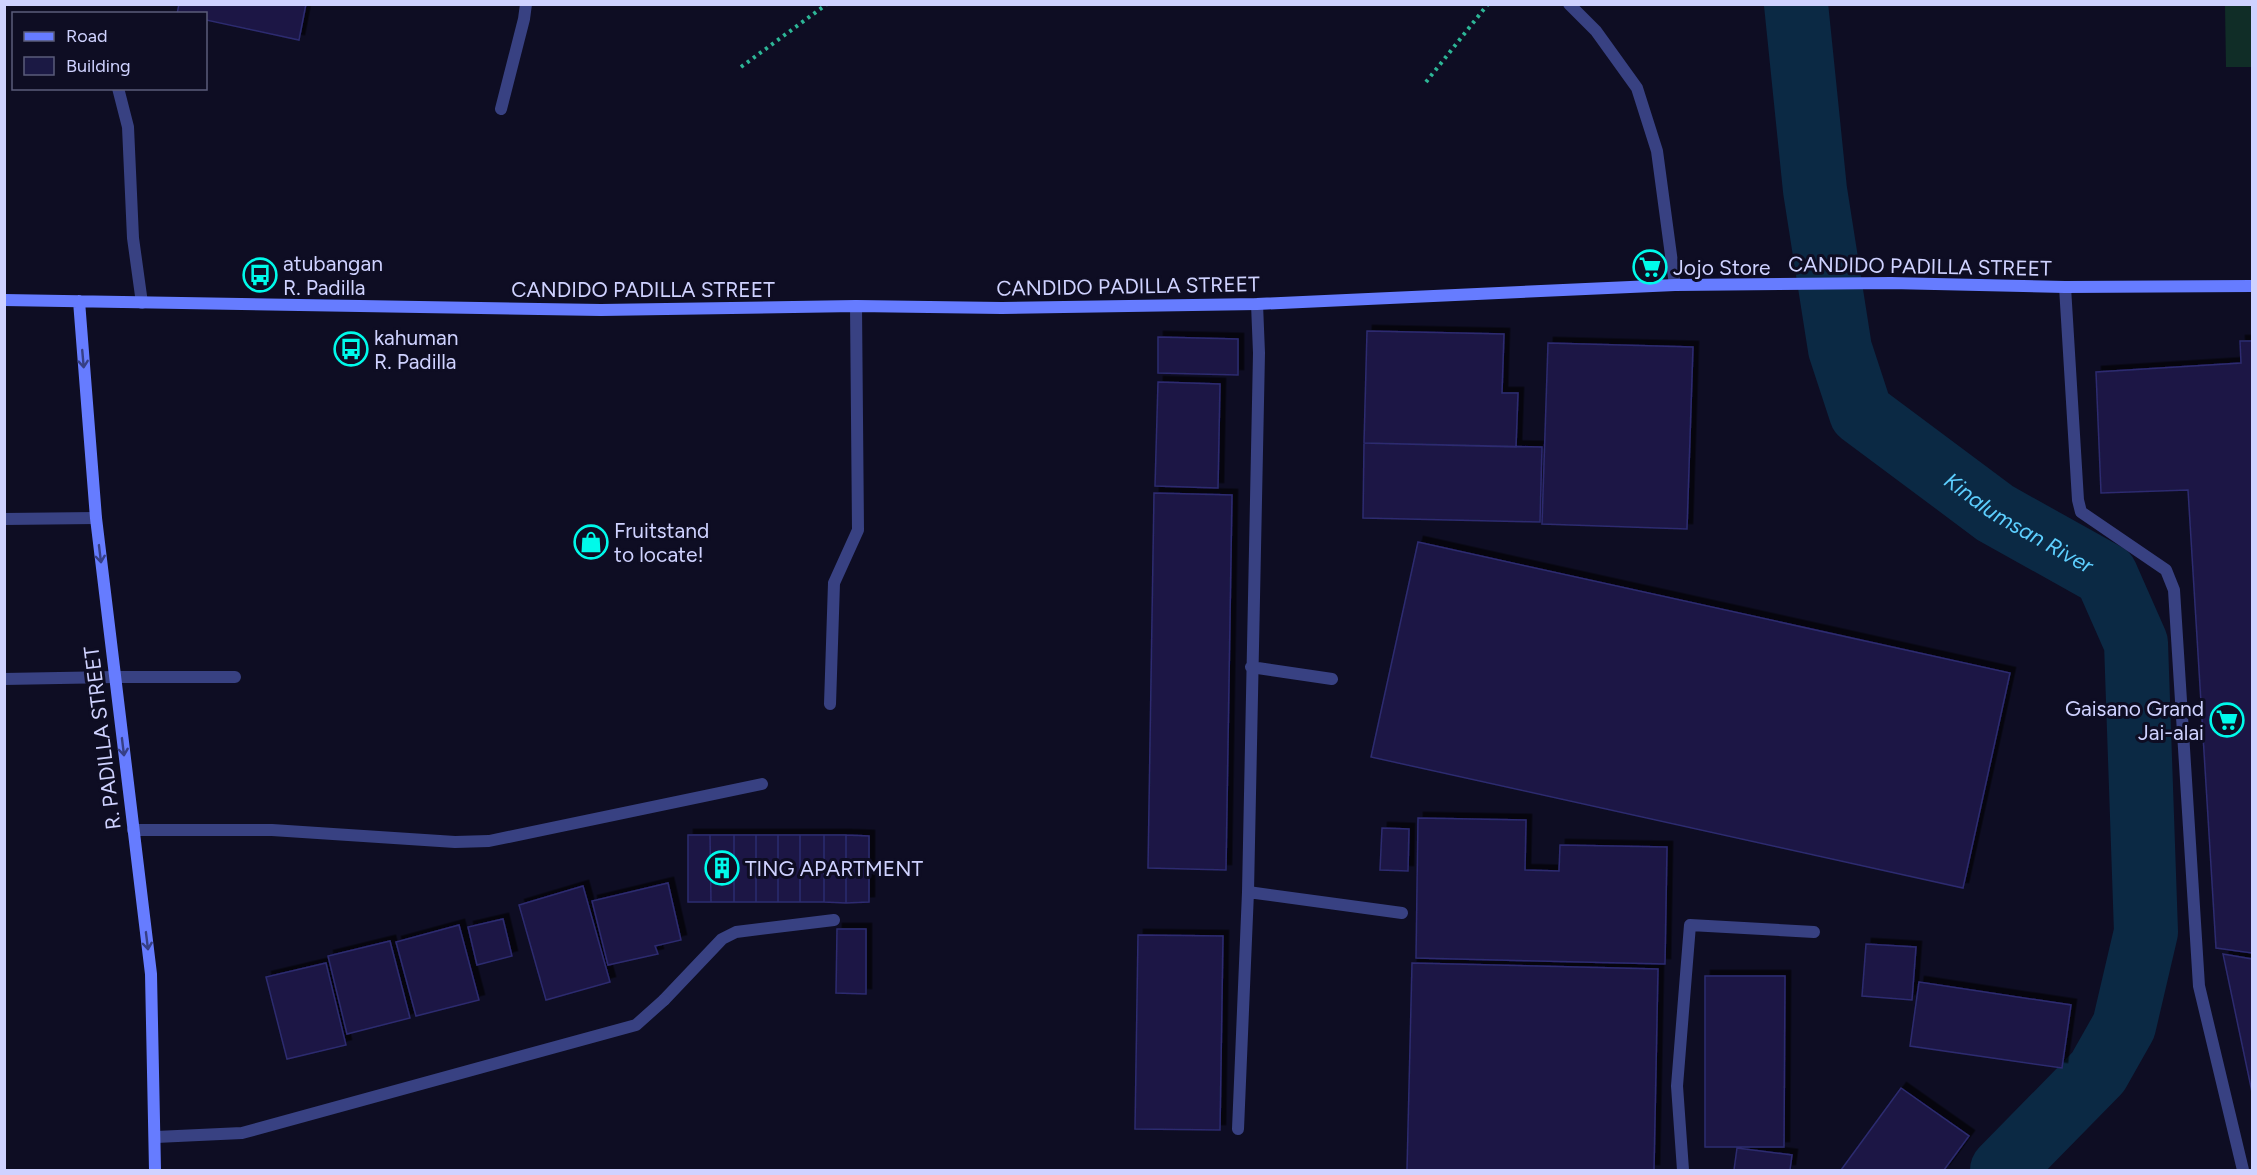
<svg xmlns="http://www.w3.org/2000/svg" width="2257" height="1175" viewBox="0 0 2257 1175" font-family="Figtree,sans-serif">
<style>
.park{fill:#102d27}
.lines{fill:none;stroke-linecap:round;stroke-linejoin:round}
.river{stroke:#0b2944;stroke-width:64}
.building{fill:#1b1944;stroke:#2d2b70;stroke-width:1.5;filter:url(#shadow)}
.path{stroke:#2db697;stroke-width:4;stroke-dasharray:3 4.5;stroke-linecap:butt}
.lane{stroke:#384182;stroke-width:12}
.street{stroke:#384182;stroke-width:12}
.secondary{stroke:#667cff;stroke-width:12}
.oneway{stroke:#363f86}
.labels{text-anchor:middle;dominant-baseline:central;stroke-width:6;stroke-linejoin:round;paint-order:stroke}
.poi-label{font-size:21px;fill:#cfd2ff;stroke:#0e0d23;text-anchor:start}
.street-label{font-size:21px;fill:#cfd2ff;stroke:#0e0d23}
.water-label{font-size:22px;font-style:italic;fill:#5dcfff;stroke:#0e0d23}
</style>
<defs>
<filter id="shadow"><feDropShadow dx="5.5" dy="-5.5" stdDeviation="0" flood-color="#0009"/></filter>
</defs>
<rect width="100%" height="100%" fill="#0e0d23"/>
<path class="park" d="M 2225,5 L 2252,5 L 2252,67 L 2226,67 Z"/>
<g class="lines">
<path class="river" id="s1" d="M 1796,4 L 1815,190 L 1840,349 L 1861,413 L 1995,513 L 2106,575 L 2136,643 L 2146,932 L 2124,1026 L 2098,1072 L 2002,1170"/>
</g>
<path class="building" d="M 179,4 L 306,4 L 299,40 L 206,20 L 206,14 L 177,14 Z
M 1367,331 L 1504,334 L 1502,393 L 1518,393 L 1516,447 L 1364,443 Z
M 1158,337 L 1238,339 L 1238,375 L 1158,373 Z
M 2240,341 L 2252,341 L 2252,953 L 2216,948 L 2188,490 L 2101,493 L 2096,372 L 2241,363 Z
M 1548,343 L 1693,347 L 1687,529 L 1542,524 Z
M 1158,382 L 1220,384 L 1218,488 L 1155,486 Z
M 1364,443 L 1542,447 L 1540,522 L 1363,518 Z
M 1154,493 L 1232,495 L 1226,870 L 1148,868 Z
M 1418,542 L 2010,673 L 1963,888 L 1371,757 Z
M 1418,818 L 1526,820 L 1525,870 L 1559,871 L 1560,845 L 1667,847 L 1665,964 L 1416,958 Z
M 1382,828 L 1409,829 L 1408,871 L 1380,870 Z
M 688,835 L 710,835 L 711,902 L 688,902 Z
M 710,835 L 734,835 L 734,902 L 711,902 Z
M 734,835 L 756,835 L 756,902 L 734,902 Z
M 756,835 L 778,835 L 778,902 L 756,902 Z
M 778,835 L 800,835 L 800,902 L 778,902 Z
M 800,835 L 824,835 L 824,902 L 800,902 Z
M 824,835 L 846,835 L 846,903 L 824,902 Z
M 846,835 L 869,836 L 869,902 L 846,903 Z
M 668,883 L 681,940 L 655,946 L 658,954 L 608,965 L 592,901 Z
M 583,886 L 610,982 L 546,1000 L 519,905 Z
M 503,919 L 512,956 L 477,965 L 468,927 Z
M 459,925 L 479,1000 L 416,1016 L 396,942 Z
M 837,929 L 866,929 L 866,994 L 836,993 Z
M 1138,935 L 1223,936 L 1220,1130 L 1135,1129 Z
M 390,941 L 410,1018 L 347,1034 L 328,956 Z
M 1866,944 L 1916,947 L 1912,1000 L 1862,996 Z
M 2223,954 L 2252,959 L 2252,1092 Z
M 326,963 L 346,1045 L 287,1059 L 266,977 Z
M 1412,963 L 1658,969 L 1654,1170 L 1407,1170 Z
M 1705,976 L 1785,976 L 1784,1147 L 1705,1147 Z
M 1919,982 L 2071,1005 L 2062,1068 L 1910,1046 Z
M 1901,1088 L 1969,1136 L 1944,1170 L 1841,1170 Z
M 1737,1148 L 1792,1155 L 1790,1170 L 1734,1170 Z"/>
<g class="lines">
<path class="path" d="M 741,67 L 827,4
M 1426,82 L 1488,4"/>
<path class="lane" d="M 118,88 L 128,127 L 133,238 L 142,303
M 501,109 L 524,19 L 526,4
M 2065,287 L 2078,500 L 2081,512 L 2166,570 L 2174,590 L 2199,986 L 2243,1170
M 1251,667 L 1332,679
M 830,704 L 834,583 L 858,530 L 856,306
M 1248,892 L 1402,913
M 664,1000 L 722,939 L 736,932 L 834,920
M 1238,1129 L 1248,892 L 1259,353 L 1257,304
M 1683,1170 L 1677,1086 L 1690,925 L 1814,932"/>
<path class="street" d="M 1569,4 L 1596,31 L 1637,88 L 1657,151 L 1675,285
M 4,519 L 96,518
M 4,679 L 115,677 L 235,677
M 133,830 L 272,830 L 455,842 L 489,841 L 762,784
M 156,1137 L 242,1133 L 636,1025 L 664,1000"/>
<path class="secondary" d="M 4,300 L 601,310 L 856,306 L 1002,308 L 1257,304 L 1675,285 L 1891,283 L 2065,287 L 2252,286
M 79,301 L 96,518 L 151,974 L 155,1170"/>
</g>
<defs><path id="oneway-shaft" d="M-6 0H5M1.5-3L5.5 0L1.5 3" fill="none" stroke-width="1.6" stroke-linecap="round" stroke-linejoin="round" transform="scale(1.5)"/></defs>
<g class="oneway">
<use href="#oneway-shaft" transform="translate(83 359) rotate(85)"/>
<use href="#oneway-shaft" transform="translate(100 554) rotate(83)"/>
<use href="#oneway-shaft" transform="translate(123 747) rotate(83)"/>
<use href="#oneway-shaft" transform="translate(147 941) rotate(83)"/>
</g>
<defs>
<g id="supermarket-ring" transform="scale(1.725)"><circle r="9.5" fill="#0e0d23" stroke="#00faea" stroke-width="1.5"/><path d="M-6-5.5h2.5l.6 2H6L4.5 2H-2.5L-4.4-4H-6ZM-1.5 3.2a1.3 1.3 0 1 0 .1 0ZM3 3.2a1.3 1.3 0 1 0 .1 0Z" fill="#00faea"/></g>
<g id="bus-ring" transform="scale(1.725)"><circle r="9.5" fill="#0e0d23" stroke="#00faea" stroke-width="1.5"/><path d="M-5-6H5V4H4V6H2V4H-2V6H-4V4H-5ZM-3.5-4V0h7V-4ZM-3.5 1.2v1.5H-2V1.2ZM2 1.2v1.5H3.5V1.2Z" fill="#00faea"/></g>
<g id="shop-ring" transform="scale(1.725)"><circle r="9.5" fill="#0e0d23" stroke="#00faea" stroke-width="1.5"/><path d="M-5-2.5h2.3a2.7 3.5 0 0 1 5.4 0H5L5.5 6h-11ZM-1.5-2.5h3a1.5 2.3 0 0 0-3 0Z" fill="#00faea"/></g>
<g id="building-ring" transform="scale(1.725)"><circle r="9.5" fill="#0e0d23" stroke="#00faea" stroke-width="1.5"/><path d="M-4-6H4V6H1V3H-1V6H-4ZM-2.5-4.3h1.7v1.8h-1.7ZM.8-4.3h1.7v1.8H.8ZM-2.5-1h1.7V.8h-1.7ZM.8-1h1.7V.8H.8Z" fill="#00faea"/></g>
</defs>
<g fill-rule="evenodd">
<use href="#supermarket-ring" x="1650" y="267"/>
<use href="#bus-ring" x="260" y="275"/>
<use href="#bus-ring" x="351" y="349"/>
<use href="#shop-ring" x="591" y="542"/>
<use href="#supermarket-ring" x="2227" y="720"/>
<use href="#building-ring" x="722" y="868"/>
</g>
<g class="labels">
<g class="poi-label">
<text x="283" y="263">atubangan<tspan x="283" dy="24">R. Padilla</tspan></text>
<text x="1673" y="267">Jojo Store</text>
<text x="374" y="337">kahuman<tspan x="374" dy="24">R. Padilla</tspan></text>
<text x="614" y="530">Fruitstand<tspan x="614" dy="24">to locate!</tspan></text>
<text x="2204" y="708" text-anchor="end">Gaisano Grand<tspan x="2204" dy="24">Jai-alai</tspan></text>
<text x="745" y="868">TING APARTMENT</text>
</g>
<g class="street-label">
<text transform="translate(1920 266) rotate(1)">CANDIDO PADILLA STREET</text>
<text transform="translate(1128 286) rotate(-1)">CANDIDO PADILLA STREET</text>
<text x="643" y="289">CANDIDO PADILLA STREET</text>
<text transform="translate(102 738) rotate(-97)">R. PADILLA STREET</text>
</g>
<g class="water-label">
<text stroke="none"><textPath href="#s1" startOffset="608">Kinalumsan River</textPath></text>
</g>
</g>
<rect width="2257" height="1175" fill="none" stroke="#cfd2ff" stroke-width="12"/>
<rect x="12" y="12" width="195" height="78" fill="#0e0d23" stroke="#5b5c7b" stroke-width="1.5"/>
<rect x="24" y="32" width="30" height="9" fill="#667cff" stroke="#5b5c7b" stroke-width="1.5"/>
<text x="66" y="42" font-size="18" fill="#cfd2ff">Road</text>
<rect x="24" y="57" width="30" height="18" fill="#1b1944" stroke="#5b5c7b" stroke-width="1.5"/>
<text x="66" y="72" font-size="18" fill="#cfd2ff">Building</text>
</svg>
